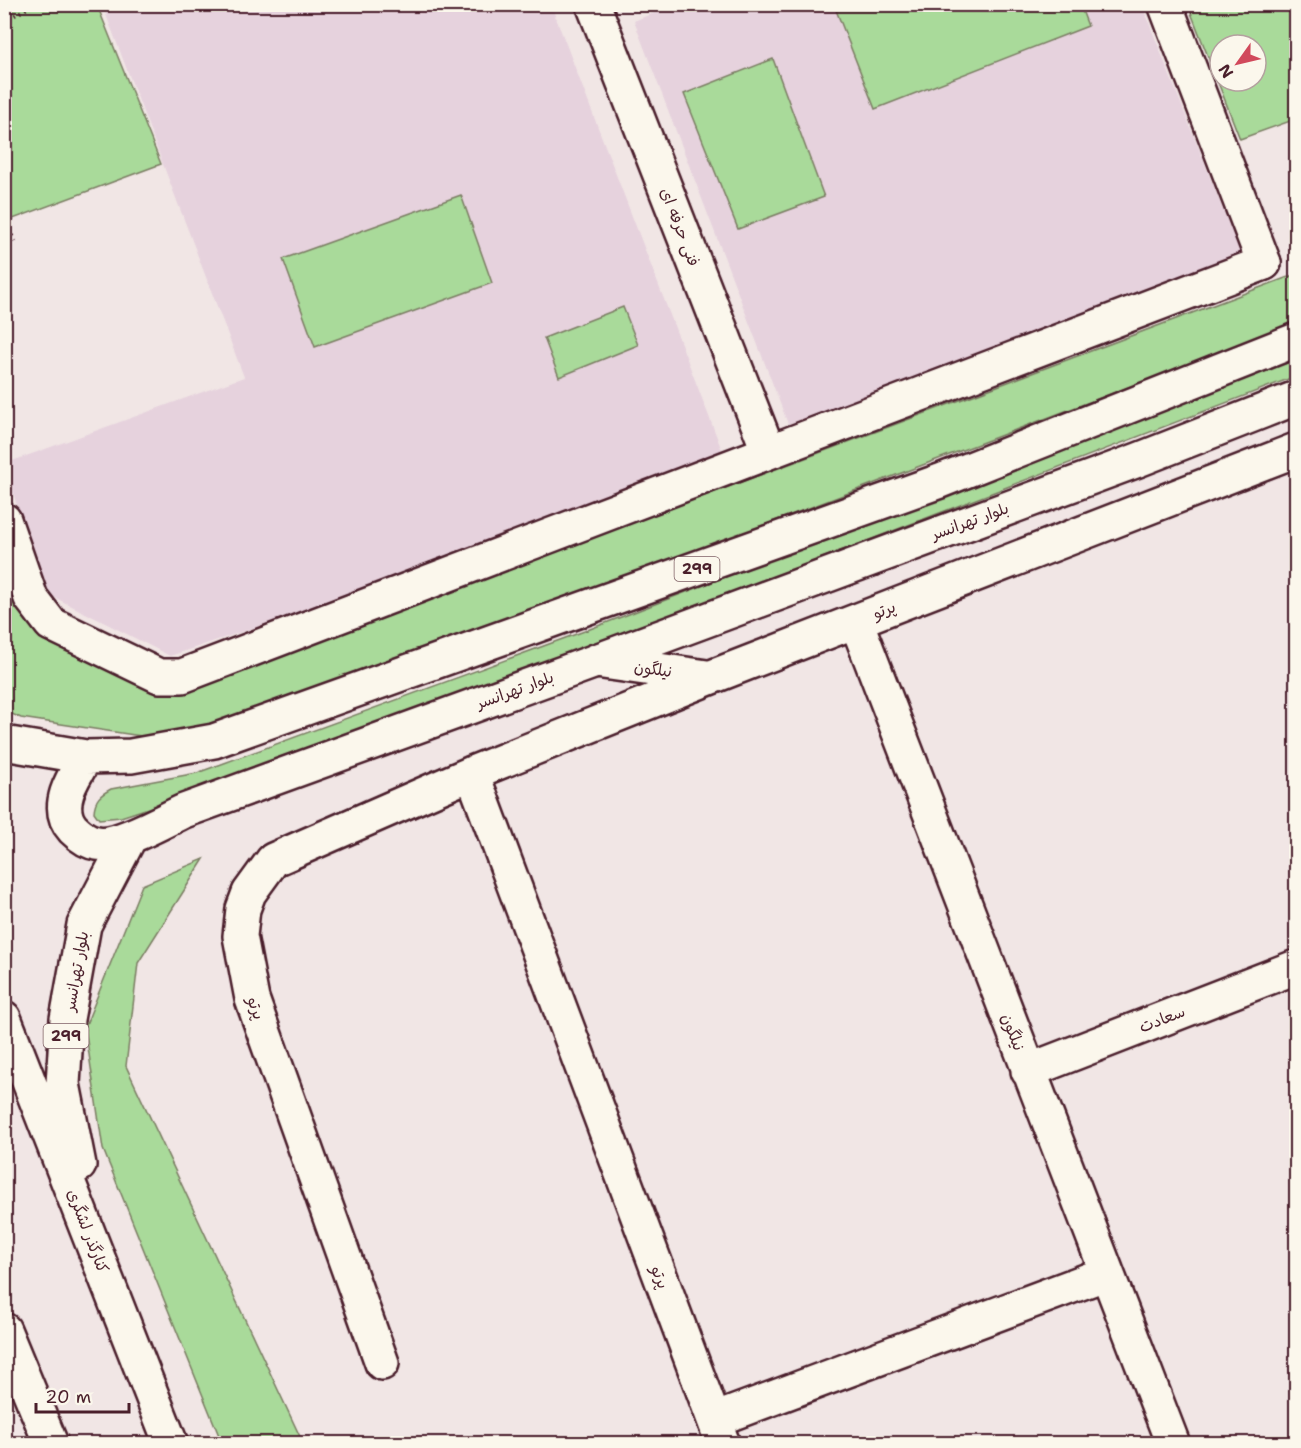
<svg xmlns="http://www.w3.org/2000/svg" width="1301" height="1448" viewBox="0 0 1301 1448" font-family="'Shantell Sans','Playpen Sans Arabic',sans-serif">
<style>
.built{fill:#e6d2dd}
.green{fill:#a9da9a;stroke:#7a7c62;stroke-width:1.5;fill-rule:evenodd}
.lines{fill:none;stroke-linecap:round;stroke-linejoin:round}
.minor-casing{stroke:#4a1f2b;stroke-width:38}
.tertiary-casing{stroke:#4a1f2b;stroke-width:38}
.primary-casing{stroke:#4a1f2b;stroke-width:38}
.trunk-casing{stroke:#4a1f2b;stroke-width:38}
.path{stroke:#4a1f2b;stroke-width:4;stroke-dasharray:1.5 4.5;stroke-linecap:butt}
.minor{stroke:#fbf7ec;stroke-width:33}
.tertiary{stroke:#fbf7ec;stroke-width:33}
.primary{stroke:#fbf7ec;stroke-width:33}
.trunk{stroke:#fbf7ec;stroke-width:33}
.labels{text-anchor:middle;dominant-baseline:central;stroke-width:5;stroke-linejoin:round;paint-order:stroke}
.shield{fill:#fbf7ec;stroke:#7f6065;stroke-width:1.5}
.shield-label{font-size:15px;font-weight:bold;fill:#4a1f2b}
.street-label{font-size:16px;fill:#4a1f2b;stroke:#fbf7ec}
</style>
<rect width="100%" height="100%" fill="#f1e6e5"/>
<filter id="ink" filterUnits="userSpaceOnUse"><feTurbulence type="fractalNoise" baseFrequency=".0167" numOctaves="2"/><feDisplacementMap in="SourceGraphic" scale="12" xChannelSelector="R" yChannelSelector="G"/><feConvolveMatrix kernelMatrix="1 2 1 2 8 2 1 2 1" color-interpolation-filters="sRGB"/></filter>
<g filter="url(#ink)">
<path class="built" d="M 102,4 L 551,5 L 723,453 L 331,602 L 170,656 L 44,592 L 4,464 L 244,377 Z
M 676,4 L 1142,5 L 1241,255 L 1005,349 L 788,424 L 634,21 Z"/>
<path class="green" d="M 5,4 L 97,5 L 161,164 L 5,222 Z
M 834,5 L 1080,5 L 1088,26 L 875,109 Z
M 1188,5 L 1296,5 L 1296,119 L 1240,139 ZM 1220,45 L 1256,45 L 1256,81 L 1220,81 Z
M 773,59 L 824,197 L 738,229 L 684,94 Z
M 461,195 L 492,283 L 315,347 L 283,259 Z
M 1296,274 L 1296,324 L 385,668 L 181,742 L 21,718 L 5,711 L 4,537 L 49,632 L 224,676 Z
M 623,307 L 638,345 L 559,377 L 544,338 Z
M 1296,358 L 1296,376 L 760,582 L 203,790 L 121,817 L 99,819 L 94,812 C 95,799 100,795 111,789 L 197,773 L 590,629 Z
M 204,859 L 138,963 L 126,1066 L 303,1443 L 222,1443 L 103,1149 L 85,1027 L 142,885 Z"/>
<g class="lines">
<g class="minor-casing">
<path id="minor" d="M 4,520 L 31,598 L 51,624 L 159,676 L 182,676 L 1264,263
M 856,621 L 1173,1444
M 596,661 L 707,677
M 472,773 L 723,1444
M 1028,1071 L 1296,967
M 382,1363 L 252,999 L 240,936 L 243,909 L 249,893 L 273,860 L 472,773 L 709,678 L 1296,450
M 714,1420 L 1107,1273"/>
</g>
<g class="tertiary-casing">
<path id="tertiary" d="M 593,4 L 768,450
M 1165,4 L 1264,263"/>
</g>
<g class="primary-casing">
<path id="primary" d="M 4,743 L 86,757 L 131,756 L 214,741 L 940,481 L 1296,340
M 86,757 C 73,777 53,807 73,829 C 79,835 88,842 97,843 C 118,847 164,820 184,811 L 596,661 L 1138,460 L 1296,398
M 4,1018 L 171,1444
M 79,1165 L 63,1084 L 67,1019 L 84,925 L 130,837"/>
</g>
<g class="trunk-casing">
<path id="trunk" d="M 4,1330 L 51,1444"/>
</g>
<path class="path" d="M 4,21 L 35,4
M 4,219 L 17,246"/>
<use href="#minor" class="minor"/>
<use href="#tertiary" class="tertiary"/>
<use href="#primary" class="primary"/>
<use href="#trunk" class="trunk"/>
</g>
</g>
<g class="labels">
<g class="shield">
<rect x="674.5" y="557" width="45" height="24" rx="4.5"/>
<rect x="43.5" y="1024" width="45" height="24" rx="4.5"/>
</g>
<g class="shield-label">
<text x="697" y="569">299</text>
<text x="66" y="1036">299</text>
</g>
<g class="street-label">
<text transform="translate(680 227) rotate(69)">فنی حرفه ای</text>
<text transform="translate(970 521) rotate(-20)">بلوار تهرانسر</text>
<text transform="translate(884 610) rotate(-21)">پرتو</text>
<text transform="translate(653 669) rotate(8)">نیلگون</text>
<text transform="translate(515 690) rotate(-20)">بلوار تهرانسر</text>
<text transform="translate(76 971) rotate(-80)">بلوار تهرانسر</text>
<text transform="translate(256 1008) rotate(72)">پرتو</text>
<text transform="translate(1162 1019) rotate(-21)">سعادت</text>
<text transform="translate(1013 1032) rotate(69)">نیلگون</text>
<text transform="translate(88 1231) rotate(69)">کنارگذر لشگری</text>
<text transform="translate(660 1277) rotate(70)">پرتو</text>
</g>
</g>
<rect width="1301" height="1448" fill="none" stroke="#fbf7ec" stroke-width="24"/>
<rect x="12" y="12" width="1277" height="1424" fill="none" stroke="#4a1f2b" stroke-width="2" filter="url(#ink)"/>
<g transform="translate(1238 63) rotate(236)"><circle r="28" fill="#fbf7ec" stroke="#b4a19f" stroke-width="1.5"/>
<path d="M0-4.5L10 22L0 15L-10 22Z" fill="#d1495b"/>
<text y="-9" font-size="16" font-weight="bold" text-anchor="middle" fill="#4a1f2b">N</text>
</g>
<path d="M36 1403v9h93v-9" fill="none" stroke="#4a1f2b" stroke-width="3"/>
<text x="45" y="1403" font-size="18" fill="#4a1f2b" stroke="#fbf7ec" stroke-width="4.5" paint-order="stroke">20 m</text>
</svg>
